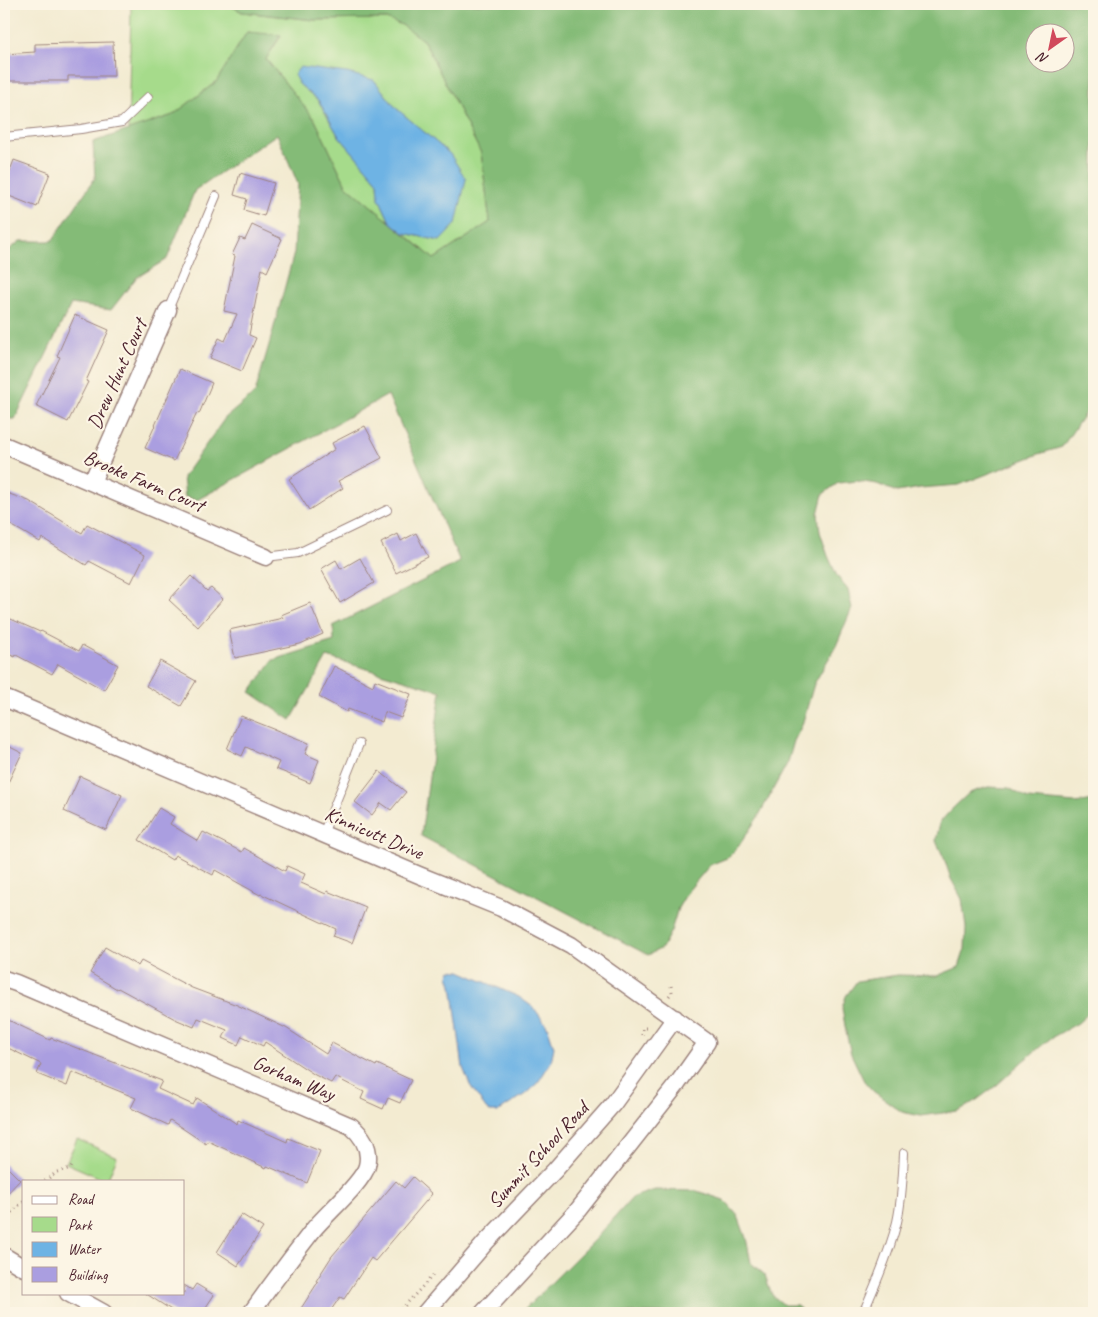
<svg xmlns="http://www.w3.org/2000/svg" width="1098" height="1317" viewBox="0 0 1098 1317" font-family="Caveat,sans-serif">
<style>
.green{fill:#a6db8b;stroke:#787d5b}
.forest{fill:#84bb77;stroke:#676d51;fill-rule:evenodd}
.water{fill:#6eb3e4;stroke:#5c6988}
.building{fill:#aa9ee0}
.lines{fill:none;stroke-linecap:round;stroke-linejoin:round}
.service-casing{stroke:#9e857e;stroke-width:10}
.minor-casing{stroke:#9e857e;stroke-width:19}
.path{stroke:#9e857e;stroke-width:3;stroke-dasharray:1 4;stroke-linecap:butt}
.service{stroke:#fff;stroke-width:8}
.minor{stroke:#fff;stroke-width:16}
.labels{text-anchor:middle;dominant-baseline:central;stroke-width:4.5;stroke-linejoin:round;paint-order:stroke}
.street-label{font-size:20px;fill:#4a1f2b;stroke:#fcf5e5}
</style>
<rect width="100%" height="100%" fill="#fcf5e5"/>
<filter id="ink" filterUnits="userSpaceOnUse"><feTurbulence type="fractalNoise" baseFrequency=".02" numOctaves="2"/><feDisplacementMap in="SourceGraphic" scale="10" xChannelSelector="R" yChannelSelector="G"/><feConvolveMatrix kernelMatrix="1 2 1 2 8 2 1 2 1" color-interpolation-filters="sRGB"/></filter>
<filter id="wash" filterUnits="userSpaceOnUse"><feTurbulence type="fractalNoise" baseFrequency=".0096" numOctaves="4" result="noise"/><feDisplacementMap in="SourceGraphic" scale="20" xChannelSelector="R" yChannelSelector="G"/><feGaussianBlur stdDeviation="1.12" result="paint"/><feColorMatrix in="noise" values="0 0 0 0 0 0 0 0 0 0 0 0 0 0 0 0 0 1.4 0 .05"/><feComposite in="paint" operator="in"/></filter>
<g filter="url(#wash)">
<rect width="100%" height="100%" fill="#f3ebd1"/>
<path class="green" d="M 126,4 L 228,4 L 242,12 L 314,20 L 386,19 L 402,25 L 424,41 L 481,153 L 490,222 L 434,259 L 404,233 L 440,241 L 450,154 L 396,108 L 374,80 L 299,84 L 318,100 L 338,135 L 378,182 L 379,198 L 390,222 L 346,185 L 315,120 L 266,59 L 281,36 L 247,32 L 216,82 L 173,115 L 128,131 L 131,8 Z
M 77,1139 L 117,1157 L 107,1181 L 66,1163 Z"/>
<path class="forest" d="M 228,4 L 1094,4 L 1094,400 L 1062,447 L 1039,454 L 959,485 L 920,488 L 897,492 L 877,484 L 857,481 L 838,483 L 823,494 L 818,514 L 820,532 L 828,556 L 837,576 L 848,590 L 852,608 L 836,646 L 814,684 L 802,725 L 794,741 L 788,762 L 758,817 L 738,847 L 727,858 L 710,865 L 688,891 L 678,908 L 671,931 L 662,948 L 648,955 L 421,836 L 441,691 L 327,657 L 291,720 L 250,692 L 273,660 L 334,641 L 333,626 L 460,562 L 388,395 L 197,500 L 185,497 L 183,477 L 225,418 L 255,393 L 271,338 L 294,253 L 298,184 L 277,134 L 195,190 L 167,259 L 136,278 L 111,310 L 71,304 L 15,419 L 4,419 L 4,254 L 20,241 L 52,241 L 95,178 L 93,142 L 173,115 L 216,82 L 247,32 L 281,35 L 266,59 L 315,120 L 346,185 L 434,259 L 490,222 L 481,153 L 424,41 L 402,25 L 386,19 L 314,20 L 242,12 ZM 1036,32 L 1066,32 L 1066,62 L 1036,62 Z
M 988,787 L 1009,788 L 1028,799 L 1075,803 L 1094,800 L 1094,1008 L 1078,1023 L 1051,1038 L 1023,1061 L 997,1085 L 970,1105 L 957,1111 L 921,1116 L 902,1112 L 873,1091 L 864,1081 L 851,1054 L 846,1032 L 842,1008 L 846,996 L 857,981 L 898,975 L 937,976 L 959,967 L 965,949 L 966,927 L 962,899 L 951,879 L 944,858 L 936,841 L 940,822 L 954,807 L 969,793 Z
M 655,1190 L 697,1191 L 724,1200 L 738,1216 L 746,1238 L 751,1263 L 765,1275 L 772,1295 L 784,1305 L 797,1305 L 803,1313 L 709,1313 L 701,1310 L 700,1313 L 521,1313 L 598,1236 L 633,1197 Z"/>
<path class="water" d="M 300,67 L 347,73 L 374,80 L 396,108 L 450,154 L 466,179 L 456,224 L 440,241 L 404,233 L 390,222 L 379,198 L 378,182 L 338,135 L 318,100 L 299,84 L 294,75 Z
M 451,970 L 460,971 L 519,997 L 534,1008 L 547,1026 L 554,1047 L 551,1062 L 539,1081 L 530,1091 L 498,1112 L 490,1112 L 486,1109 L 470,1085 L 463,1068 L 452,985 L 449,975 Z"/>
<g id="blocks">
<path class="building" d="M 113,42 L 114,76 L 68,76 L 68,81 L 4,81 L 4,54 L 35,52 L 35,44 Z
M 14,160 L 50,173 L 37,207 L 4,194 L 4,187 Z
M 240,173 L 274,183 L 264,216 L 244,210 L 247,199 L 234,195 Z
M 252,225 L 282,239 L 267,272 L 262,269 L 249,335 L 256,338 L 242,371 L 210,358 L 219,338 L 225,341 L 237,314 L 224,311 L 235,256 L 232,255 L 240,238 L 245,240 Z
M 75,315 L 109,330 L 86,381 L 88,382 L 68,422 L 36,406 L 60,357 L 57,356 Z
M 180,369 L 212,383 L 199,414 L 197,413 L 174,461 L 145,448 Z
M 365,426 L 382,458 L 338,481 L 343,488 L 309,510 L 289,479 L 335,449 L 332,443 Z
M 4,492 L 29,501 L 82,533 L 87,524 L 145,555 L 131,583 L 89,561 L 86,565 L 42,538 L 40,542 L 4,521 Z
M 416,533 L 428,557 L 396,573 L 381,543 L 398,534 L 401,541 Z
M 360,558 L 374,583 L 340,603 L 321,569 L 336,560 L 341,569 Z
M 191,576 L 207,591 L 211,588 L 223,599 L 198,627 L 169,600 Z
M 310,603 L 323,634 L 300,644 L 235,658 L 229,630 L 283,618 L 281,615 Z
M 4,616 L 40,632 L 41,631 L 79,651 L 82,645 L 118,665 L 104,690 L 58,664 L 52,674 L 16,655 L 15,657 L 4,652 Z
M 160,661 L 196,681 L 181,706 L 146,686 Z
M 334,666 L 373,686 L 375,680 L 411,694 L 401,718 L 385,712 L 382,722 L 348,709 L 347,712 L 319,697 Z
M 241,716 L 309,743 L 305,754 L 319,760 L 310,783 L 276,769 L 279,762 L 246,747 L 242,756 L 227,749 Z
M 4,744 L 22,753 L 4,791 Z
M 379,771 L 406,792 L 391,810 L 381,803 L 372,815 L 355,802 Z
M 80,776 L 122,795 L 106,830 L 64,811 Z
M 159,808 L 174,817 L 170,824 L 198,841 L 203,832 L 242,852 L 244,848 L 285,871 L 287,866 L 305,874 L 301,883 L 326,894 L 327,891 L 366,907 L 352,943 L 333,936 L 336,929 L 261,894 L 260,895 L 215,870 L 213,875 L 175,855 L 172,860 L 139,840 Z
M 105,947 L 138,966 L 141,961 L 192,988 L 237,1005 L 286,1028 L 326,1054 L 332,1043 L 376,1066 L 377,1064 L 411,1080 L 400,1103 L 388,1098 L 383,1109 L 361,1099 L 364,1092 L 335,1077 L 331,1083 L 315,1075 L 265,1042 L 263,1046 L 242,1036 L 238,1045 L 223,1038 L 227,1030 L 198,1018 L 194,1027 L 175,1019 L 118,988 L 117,989 L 90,973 Z
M 4,1018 L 50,1040 L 51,1038 L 162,1081 L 158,1089 L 193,1105 L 197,1098 L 237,1124 L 238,1120 L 287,1142 L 288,1138 L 320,1151 L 307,1183 L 267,1166 L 266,1168 L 208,1141 L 206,1144 L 170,1120 L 168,1125 L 131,1108 L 136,1098 L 72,1072 L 67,1086 L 37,1074 L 41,1064 L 4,1046 Z
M 4,1164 L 20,1180 L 4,1197 Z
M 413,1177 L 432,1194 L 375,1261 L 371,1258 L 344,1299 L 340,1297 L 329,1313 L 298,1313 L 318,1282 L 316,1281 L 332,1256 L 396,1181 L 404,1188 Z
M 241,1214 L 263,1228 L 238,1266 L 217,1252 Z
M 196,1284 L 214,1295 L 202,1313 L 176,1313 L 145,1293 L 184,1293 L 184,1285 L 192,1290 Z"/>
</g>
</g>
<g filter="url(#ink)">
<use href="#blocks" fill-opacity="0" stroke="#9e857e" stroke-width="1"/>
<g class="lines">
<g class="service-casing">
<path id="service" d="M 4,137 L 81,129 L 122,122 L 148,97
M 168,310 L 216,196
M 266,557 L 298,553 L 387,510
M 323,834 L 359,744
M 863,1313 C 876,1284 889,1254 897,1222 C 902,1200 903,1176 904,1153"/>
</g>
<g class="minor-casing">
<path id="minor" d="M 4,445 L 266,557
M 92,482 L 168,310
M 4,698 L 419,875 L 501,908 L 571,945 L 707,1042 L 678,1083 L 578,1210 L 483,1313
M 4,979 L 16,983 L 351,1126 C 363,1136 371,1149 367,1166 C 363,1182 326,1214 313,1230 C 292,1257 271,1285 251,1313
M 4,1256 L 24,1268
M 68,1293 L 104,1313
M 425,1313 L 486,1242 L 555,1170 L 613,1104 L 675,1018"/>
</g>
<path class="path" d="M 669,996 L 672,992 L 671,986
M 642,1035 L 642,1028 L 646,1028 L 648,1025
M 45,1181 L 57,1172 L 71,1168 L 72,1166
M 4,1219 L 24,1201
M 398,1313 L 435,1273"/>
<use href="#service" class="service"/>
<use href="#minor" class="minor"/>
</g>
</g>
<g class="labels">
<g class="street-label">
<text transform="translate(117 374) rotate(-66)">Drew Hunt Court</text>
<text transform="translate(144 481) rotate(23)">Brooke Farm Court</text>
<text transform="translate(374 833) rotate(23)">Kinnicutt Drive</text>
<text transform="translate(294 1078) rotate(23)">Gorham Way</text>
<text transform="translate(538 1155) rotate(-47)">Summit School Road</text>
</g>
</g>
<rect width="1098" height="1317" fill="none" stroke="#fcf5e5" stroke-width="20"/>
<rect x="22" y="1180" width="162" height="115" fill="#fcf5e5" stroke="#b59f9b"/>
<rect x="32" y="1196" width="25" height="8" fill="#ffffff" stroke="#b59f9b"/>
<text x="68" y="1204" font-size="15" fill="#4a1f2b">Road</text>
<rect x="32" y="1217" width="25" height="15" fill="#a6db8b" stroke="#b59f9b"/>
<text x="68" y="1230" font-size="15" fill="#4a1f2b">Park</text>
<rect x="32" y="1242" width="25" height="15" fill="#6eb3e4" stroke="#b59f9b"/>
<text x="68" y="1254" font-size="15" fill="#4a1f2b">Water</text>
<rect x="32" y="1267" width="25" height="15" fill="#aa9ee0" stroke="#b59f9b"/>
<text x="68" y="1280" font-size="15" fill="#4a1f2b">Building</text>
<g transform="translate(1050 48) rotate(213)"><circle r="24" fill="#fcf5e5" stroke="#b59f9b"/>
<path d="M0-4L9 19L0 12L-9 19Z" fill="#d1495b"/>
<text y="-8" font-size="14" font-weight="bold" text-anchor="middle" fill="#4a1f2b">N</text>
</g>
</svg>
